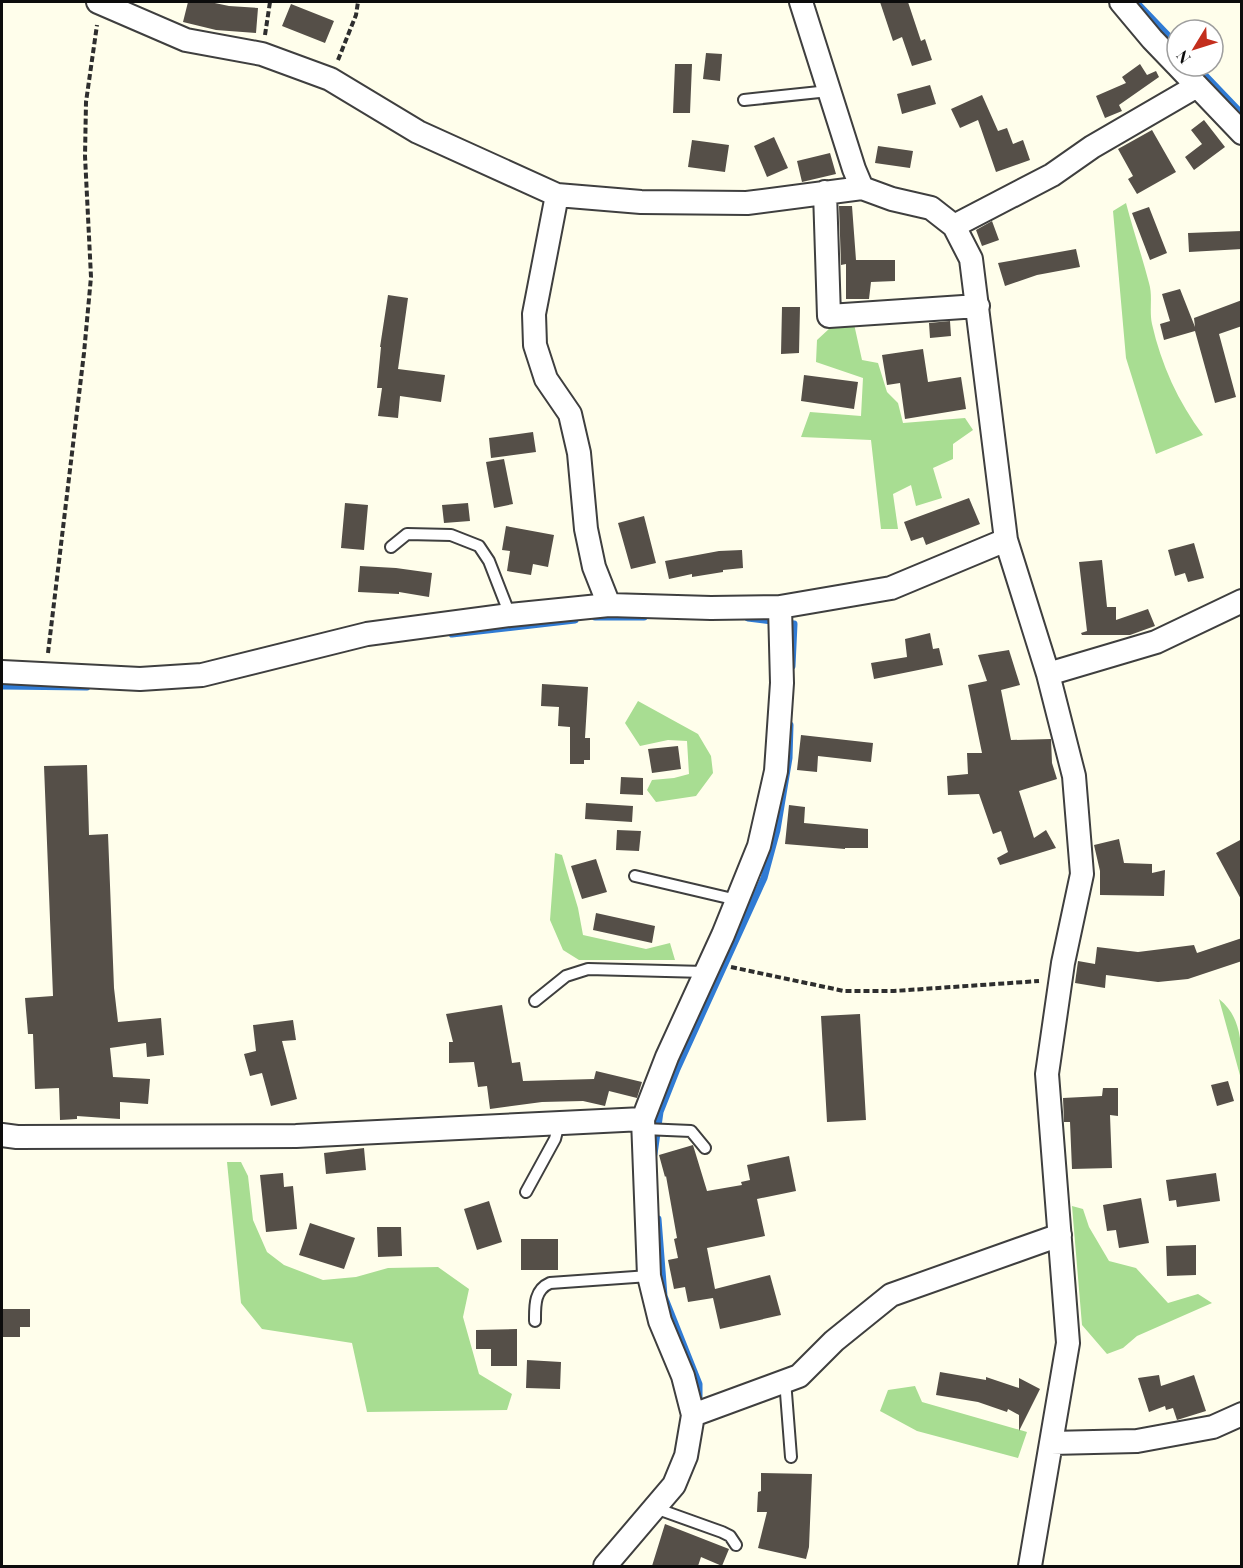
<svg xmlns="http://www.w3.org/2000/svg" width="1243" height="1568" viewBox="0 0 1243 1568" font-family="'Playfair Display',serif">
<style>
.forest{fill:#a8dd92}
.lines{fill:none;stroke-linecap:round;stroke-linejoin:round}
.stream{stroke:#307bd4;stroke-width:7}
.building{fill:#554f48}
.lane-casing{stroke:#3f3f3f;stroke-width:14}
.street-casing{stroke:#3f3f3f;stroke-width:26}
.path{stroke:#2e2e2e;stroke-width:4;stroke-dasharray:6 3;stroke-linecap:butt}
.lane{stroke:#fff;stroke-width:10}
.street{stroke:#fff;stroke-width:22}
</style>
<rect width="100%" height="100%" fill="#fffeeb"/>
<path class="forest" d="M 1126,203 C 1133,230 1142,256 1149,283 C 1153,296 1149,310 1152,324 C 1161,364 1178,402 1203,435 L 1156,454 L 1126,358 L 1113,211 Z
M 854,324 L 862,360 L 878,363 L 887,392 L 898,403 L 903,423 L 965,418 L 973,430 L 953,444 L 953,459 L 933,468 L 942,498 L 916,506 L 911,485 L 893,494 L 898,529 L 881,529 L 871,440 L 801,437 L 810,412 L 861,416 L 863,378 L 816,362 L 817,340 L 830,328 Z
M 638,701 L 698,734 L 711,756 L 713,773 L 696,796 L 656,802 L 647,790 L 652,780 L 674,778 L 689,774 L 687,741 L 668,740 L 640,746 L 625,723 Z
M 555,853 L 562,855 L 578,908 L 583,935 L 646,949 L 670,943 L 675,960 L 579,960 L 563,950 L 550,920 Z
M 1219,999 C 1243,1018 1242,1048 1241,1079 Z
M 227,1162 L 241,1162 L 248,1176 L 253,1220 L 267,1252 L 284,1265 L 323,1280 L 356,1277 L 388,1268 L 438,1267 L 469,1289 L 463,1317 L 479,1374 L 512,1394 L 507,1410 L 367,1412 L 352,1343 L 262,1329 L 241,1303 Z
M 1072,1206 L 1083,1209 L 1089,1227 L 1109,1261 L 1136,1268 L 1168,1303 L 1198,1294 L 1212,1303 L 1137,1336 L 1123,1348 L 1107,1354 L 1082,1325 Z
M 915,1386 L 922,1402 L 1027,1432 L 1018,1458 L 917,1431 L 880,1411 L 888,1390 Z"/>
<g class="lines">
<path class="stream" d="M 1136,2 L 1177,45
M 1196,66 L 1242,114
M 595,617 L 644,617
M 748,618 L 794,624 L 792,666
M 452,634 L 575,620
M 2,686 L 87,687
M 654,1154 L 660,1112 L 677,1069 L 764,878 L 777,830 L 789,758 L 790,725
M 658,1219 L 664,1296 L 699,1384 L 699,1402"/>
</g>
<path class="building" d="M 188,2 L 210,2 L 229,6 L 258,8 L 256,33 L 216,30 L 183,22 Z
M 880,2 L 908,2 L 921,41 L 925,39 L 932,60 L 912,66 L 902,37 L 893,41 Z
M 291,4 L 334,21 L 325,43 L 282,26 Z
M 706,53 L 722,54 L 720,81 L 703,79 Z
M 675,64 L 692,64 L 690,113 L 673,113 Z
M 1140,64 L 1147,75 L 1156,71 L 1159,77 L 1119,105 L 1122,111 L 1105,118 L 1096,96 L 1126,83 L 1122,77 Z
M 930,85 L 936,104 L 902,114 L 897,94 Z
M 982,95 L 998,131 L 1007,128 L 1013,144 L 1023,140 L 1030,160 L 996,172 L 978,120 L 960,128 L 951,109 Z
M 1204,120 L 1225,147 L 1194,170 L 1185,157 L 1202,144 L 1191,130 Z
M 1152,130 L 1176,172 L 1137,194 L 1128,179 L 1133,176 L 1118,149 Z
M 774,137 L 788,168 L 767,177 L 754,146 Z
M 692,140 L 729,145 L 725,172 L 688,167 Z
M 878,146 L 913,151 L 910,168 L 875,163 Z
M 830,153 L 836,174 L 802,182 L 797,161 Z
M 839,206 L 852,206 L 856,260 L 895,260 L 895,281 L 871,282 L 869,299 L 846,299 L 846,264 L 841,265 Z
M 1149,207 L 1167,253 L 1150,260 L 1132,213 Z
M 992,221 L 999,240 L 982,246 L 976,230 Z
M 1242,231 L 1242,249 L 1189,252 L 1188,233 Z
M 1076,249 L 1080,267 L 1037,275 L 1005,286 L 998,263 Z
M 1180,289 L 1195,327 L 1194,318 L 1242,300 L 1242,326 L 1219,334 L 1236,397 L 1215,403 L 1195,331 L 1164,340 L 1160,324 L 1170,321 L 1162,294 Z
M 388,295 L 408,298 L 398,369 L 445,375 L 441,402 L 400,396 L 398,418 L 378,416 L 382,388 L 377,388 L 381,347 L 380,347 Z
M 782,307 L 800,307 L 799,353 L 781,354 Z
M 950,321 L 951,336 L 930,338 L 929,323 Z
M 923,349 L 928,382 L 961,377 L 966,409 L 905,419 L 900,383 L 887,385 L 882,355 Z
M 804,375 L 858,382 L 854,409 L 801,401 Z
M 533,432 L 536,452 L 491,458 L 489,438 Z
M 504,459 L 513,504 L 494,508 L 486,462 Z
M 969,498 L 980,524 L 926,545 L 923,537 L 911,541 L 904,522 Z
M 345,503 L 368,505 L 364,550 L 341,548 Z
M 468,503 L 470,521 L 444,523 L 442,505 Z
M 644,516 L 656,563 L 631,569 L 618,523 Z
M 506,526 L 554,535 L 548,567 L 533,564 L 531,575 L 507,571 L 510,551 L 502,550 Z
M 1194,543 L 1204,578 L 1188,582 L 1185,573 L 1175,576 L 1168,550 Z
M 742,550 L 743,568 L 723,570 L 723,572 L 692,577 L 692,574 L 669,579 L 665,561 L 719,551 Z
M 1102,560 L 1107,607 L 1116,607 L 1116,620 L 1148,609 L 1155,626 L 1130,635 L 1082,635 L 1081,633 L 1087,631 L 1079,562 Z
M 360,566 L 396,568 L 432,573 L 429,597 L 399,592 L 399,594 L 358,592 Z
M 930,633 L 933,649 L 939,648 L 943,665 L 874,679 L 871,663 L 907,657 L 905,639 Z
M 1009,650 L 1020,685 L 1001,690 L 1011,740 L 1051,739 L 1052,763 L 1057,779 L 1019,791 L 1034,838 L 1046,830 L 1056,848 L 1000,865 L 997,858 L 1008,852 L 1001,831 L 993,834 L 979,794 L 948,795 L 947,776 L 968,774 L 967,753 L 982,753 L 968,685 L 987,681 L 978,655 Z
M 542,684 L 588,687 L 585,738 L 590,738 L 590,760 L 584,760 L 584,764 L 570,764 L 570,727 L 558,726 L 559,707 L 541,706 Z
M 801,735 L 873,743 L 871,762 L 818,756 L 817,772 L 797,770 Z
M 678,746 L 681,769 L 652,773 L 648,749 Z
M 87,765 L 89,835 L 108,834 L 114,988 L 118,1022 L 161,1018 L 164,1055 L 147,1057 L 146,1043 L 110,1048 L 113,1077 L 150,1079 L 148,1104 L 120,1102 L 120,1119 L 77,1116 L 77,1119 L 60,1120 L 59,1088 L 35,1089 L 33,1034 L 28,1034 L 25,998 L 53,996 L 44,766 Z
M 621,777 L 643,778 L 643,795 L 620,794 Z
M 586,803 L 633,806 L 632,822 L 585,819 Z
M 789,805 L 805,807 L 804,823 L 868,829 L 868,848 L 845,848 L 845,849 L 785,844 Z
M 617,830 L 641,831 L 639,851 L 616,850 Z
M 1119,839 L 1124,863 L 1152,864 L 1152,873 L 1165,870 L 1164,896 L 1100,895 L 1100,871 L 1094,845 Z
M 1242,839 L 1242,901 L 1216,853 Z
M 596,859 L 607,892 L 582,899 L 571,866 Z
M 596,913 L 655,926 L 652,943 L 593,930 Z
M 1242,938 L 1242,961 L 1188,979 L 1158,982 L 1106,975 L 1105,988 L 1075,983 L 1078,961 L 1095,964 L 1097,947 L 1138,952 L 1194,945 L 1197,953 Z
M 502,1005 L 512,1063 L 520,1062 L 523,1081 L 594,1079 L 596,1071 L 642,1082 L 637,1098 L 609,1091 L 605,1106 L 583,1101 L 542,1102 L 490,1109 L 487,1086 L 478,1087 L 474,1062 L 449,1063 L 449,1042 L 453,1042 L 446,1014 Z
M 860,1014 L 866,1120 L 827,1122 L 821,1016 Z
M 293,1020 L 296,1040 L 282,1041 L 297,1099 L 271,1106 L 262,1073 L 250,1076 L 244,1054 L 256,1051 L 253,1025 Z
M 1228,1081 L 1234,1101 L 1217,1106 L 1211,1085 Z
M 1103,1088 L 1118,1088 L 1118,1116 L 1110,1115 L 1112,1168 L 1072,1169 L 1070,1122 L 1064,1122 L 1063,1098 L 1102,1096 Z
M 693,1145 L 707,1191 L 742,1185 L 741,1182 L 750,1180 L 747,1165 L 789,1156 L 796,1191 L 757,1199 L 765,1236 L 707,1248 L 715,1289 L 770,1275 L 781,1315 L 720,1329 L 713,1298 L 688,1302 L 685,1287 L 674,1289 L 668,1260 L 678,1258 L 674,1239 L 677,1238 L 666,1176 L 665,1177 L 659,1155 Z
M 364,1148 L 366,1170 L 326,1174 L 324,1153 Z
M 283,1173 L 284,1187 L 293,1186 L 297,1229 L 266,1232 L 260,1175 Z
M 1216,1173 L 1220,1201 L 1177,1207 L 1176,1200 L 1169,1201 L 1166,1180 Z
M 1141,1198 L 1149,1243 L 1119,1248 L 1116,1230 L 1107,1231 L 1103,1205 Z
M 489,1201 L 502,1242 L 477,1250 L 464,1209 Z
M 310,1223 L 355,1238 L 344,1269 L 299,1255 Z
M 377,1227 L 401,1227 L 402,1256 L 378,1257 Z
M 521,1239 L 558,1239 L 558,1270 L 521,1270 Z
M 1196,1245 L 1196,1275 L 1167,1276 L 1166,1246 Z
M 2,1309 L 30,1309 L 30,1327 L 20,1327 L 20,1337 L 2,1337 Z
M 517,1329 L 517,1366 L 491,1366 L 491,1349 L 476,1349 L 476,1330 Z
M 527,1360 L 561,1362 L 560,1389 L 526,1388 Z
M 940,1372 L 986,1380 L 986,1377 L 1019,1388 L 1019,1378 L 1040,1389 L 1019,1431 L 1019,1415 L 1008,1409 L 1007,1412 L 978,1402 L 936,1395 Z
M 1159,1375 L 1161,1386 L 1194,1375 L 1206,1411 L 1177,1420 L 1173,1408 L 1166,1410 L 1165,1406 L 1149,1412 L 1138,1378 Z
M 761,1473 L 812,1474 L 809,1547 L 806,1559 L 758,1548 L 767,1512 L 757,1512 L 758,1492 L 761,1491 Z
M 665,1524 L 729,1549 L 722,1566 L 701,1557 L 698,1566 L 652,1566 Z"/>
<g class="lines">
<g class="lane-casing">
<path id="lane" d="M 744,100 L 829,91
M 391,547 L 407,534 L 451,535 L 479,546 L 489,561 L 510,615
M 635,876 L 737,900
M 535,1001 L 566,976 L 588,969 L 705,972
M 644,1129 L 691,1131 L 705,1148
M 526,1192 L 555,1139 L 559,1123
M 535,1321 C 535,1306 534,1290 550,1283 L 649,1276
M 785,1380 L 791,1457
M 655,1508 L 722,1532 L 730,1536 L 736,1545"/>
</g>
<g class="street-casing">
<path id="street" d="M 98,2 L 186,40 L 262,54 L 330,79 L 418,132 L 557,195 L 641,202 L 747,203 L 862,188
M 801,2 L 854,169 L 862,188 L 892,199 L 931,208 L 954,226 L 971,259 L 1006,540 L 1048,674 L 1074,776 L 1082,874 L 1063,963 L 1047,1074 L 1068,1343 L 1030,1566
M 1121,2 L 1152,39 L 1177,65
M 1178,66 L 1242,133
M 825,192 L 829,316 L 978,306
M 557,195 L 534,314 L 535,345 L 546,379 L 570,414 L 579,453 L 586,529 L 594,567 L 609,605
M 954,226 L 1052,175 L 1092,147 L 1197,86
M 2,672 L 140,679 L 202,675 L 367,634 L 510,615 L 609,605 L 711,608 L 780,607 L 891,588 L 1006,540
M 1048,674 L 1156,642 L 1242,601
M 2,1135 L 17,1137 L 296,1136 L 643,1119
M 693,1415 L 799,1376 L 834,1341 L 891,1295 L 1060,1235
M 1051,1443 L 1137,1441 L 1213,1427 L 1242,1414
M 605,1566 L 674,1485 L 686,1456 L 693,1415 L 683,1376 L 660,1321 L 649,1276 L 643,1119 L 667,1057 L 723,935 L 759,846 L 776,771 L 782,683 L 780,607"/>
</g>
<path class="path" d="M 265,35 L 270,2
M 338,60 L 356,15 L 358,2
M 48,653 L 84,353 L 91,277 L 85,156 L 86,102 L 97,25
M 731,967 L 844,991 L 894,991 L 1039,981"/>
<use href="#lane" class="lane"/>
<use href="#street" class="street"/>
</g>
<rect width="1243" height="1568" fill="none" stroke="#0c0c0c" stroke-width="6"/>
<g transform="translate(1195 48) rotate(232)"><circle r="28" fill="#ffffff" stroke="#9e9e9e" stroke-width="1.5"/>
<path d="M0-4.5L10 22L0 15L-10 22Z" fill="#c32e1d"/>
<text y="-9" font-size="16" font-weight="bold" text-anchor="middle" fill="#0c0c0c">N</text>
</g>
</svg>
